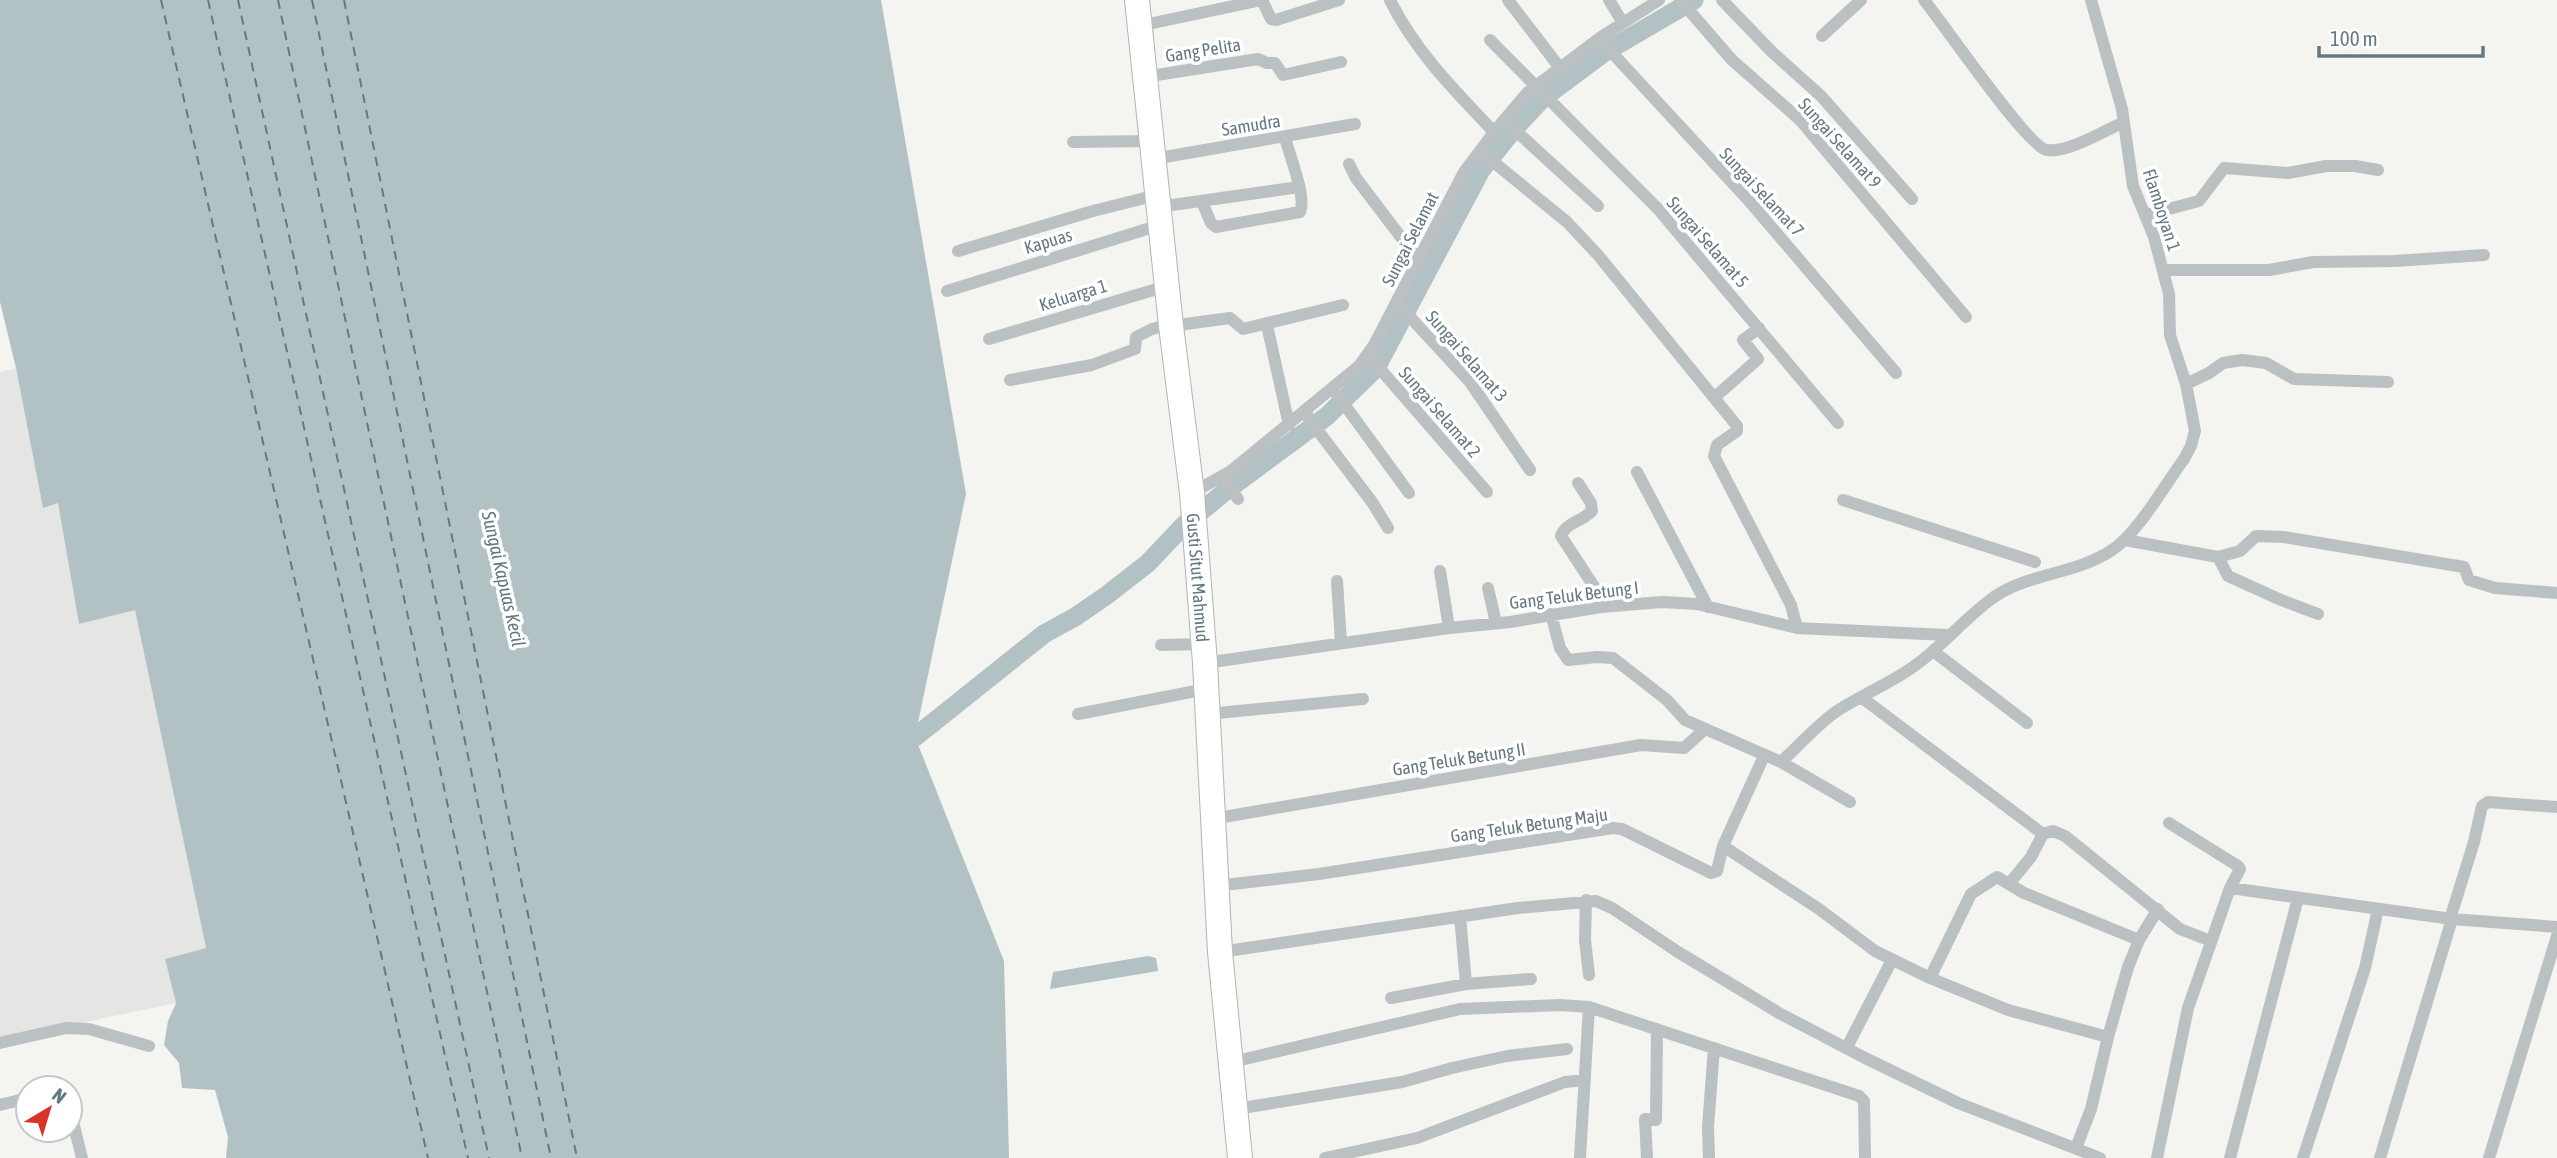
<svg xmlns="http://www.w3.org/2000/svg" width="2557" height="1158" viewBox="0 0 2557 1158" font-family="'Asap Condensed',sans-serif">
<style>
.built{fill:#e5e5e4}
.water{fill:#b2c2c4}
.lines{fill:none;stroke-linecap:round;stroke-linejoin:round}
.river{stroke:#b2c2c4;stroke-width:19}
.ferry{stroke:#607b7e;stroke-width:2;stroke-dasharray:9 7;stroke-linecap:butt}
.highway-casing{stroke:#b0b5b7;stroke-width:26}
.minor{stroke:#bbc0c2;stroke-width:12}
.highway{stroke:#fff;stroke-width:24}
.labels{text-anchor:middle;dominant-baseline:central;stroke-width:7;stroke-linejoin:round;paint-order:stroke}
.street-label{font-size:18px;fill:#657980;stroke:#fff}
.water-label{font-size:19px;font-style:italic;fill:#607b7e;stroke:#fff}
</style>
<rect width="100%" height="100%" fill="#f4f4f0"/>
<path class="built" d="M 16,368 L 43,507 L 58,502 L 79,624 L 135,609 L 206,948 L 165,959 L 176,1003 L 0,1040 L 0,372 Z"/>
<path class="water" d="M 0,0 L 881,0 L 966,494 L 915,737 L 1004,961 L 1009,1158 L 226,1158 L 228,1137 L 215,1090 L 182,1088 L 179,1063 L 164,1045 L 168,1021 L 176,1003 L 165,959 L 206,948 L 135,610 L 79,624 L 58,503 L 43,508 L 16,368 L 0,302 Z
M 1148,956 L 1156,958 L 1158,971 L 1050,989 L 1053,972 Z"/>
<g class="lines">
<path class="river" d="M 915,737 L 1044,634 L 1075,617 L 1107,595 L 1148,563 L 1184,525 L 1227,490 L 1327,416 L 1376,368 L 1481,170 L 1514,129 L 1542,99 L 1605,52 L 1694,0"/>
<path class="ferry" d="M 161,0 L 428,1158
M 208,0 L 468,1158
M 238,0 L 489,1158
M 278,0 L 522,1158
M 312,0 L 551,1158
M 344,0 L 577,1158"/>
<g class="highway-casing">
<g id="highway">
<path id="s1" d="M 1137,0 L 1171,326 L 1192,493 L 1205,663 L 1220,952 L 1240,1158"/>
</g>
</g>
<path class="minor" d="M 1390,0 C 1415,51 1455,91 1494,132
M 1508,0 L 1560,68
M 1609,0 L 1623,23
M 1680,0 L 1732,60 L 1800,120 L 1966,317
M 1722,0 L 1772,52 L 1821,96 L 1912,199
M 1924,0 C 1943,23 2028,148 2047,150 C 2068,153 2104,131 2124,122
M 1139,26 L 1262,0 L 1271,19 L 1276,20 L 1339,0
M 1822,36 L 1861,0
M 1601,37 L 1616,57 L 1750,202 L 1896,373
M 1490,40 L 1658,209 L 1838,423
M 1144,77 L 1258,59 L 1267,63 L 1275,63 L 1283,75 L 1341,62
M 1504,120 L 1598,206
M 1073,142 L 1151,141
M 1480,151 L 1567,222 L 1598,255 L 1737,426 L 1737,431 L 1717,445 L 1714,456 L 1791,605 L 1797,628
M 1153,159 L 1355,124
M 1349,164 L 1356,178 L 1419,261
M 1202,202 L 1211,223 L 1216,227 L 1300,212 C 1307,197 1289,155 1285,137
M 1158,207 L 1299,187
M 2146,215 L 2199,201 L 2224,168 L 2288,173 L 2326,166 L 2355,166 L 2378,170
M 958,251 L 1093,211 L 1157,195
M 2163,270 L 2269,270 L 2313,262 L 2395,261 L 2484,255
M 947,291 L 1160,225
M 1397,303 L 1470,382 L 1530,470
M 1267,325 L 1289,425
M 1171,326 L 1230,318 L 1243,329 L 1343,305
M 989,339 L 1167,286
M 1368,355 L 1487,492
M 1010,380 L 1092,365 L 1135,349 L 1136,337 L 1152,329 L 1171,324
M 2186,384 L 2209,373 L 2223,363 L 2242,360 L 2266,363 L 2294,379 L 2388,382
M 1333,389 L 1409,493
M 1715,397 L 1758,359 L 1743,340 L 1759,328
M 1306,411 L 1309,419 L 1372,502 L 1388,528
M 1637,472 L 1708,607
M 1225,475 L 1227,484 L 1238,499
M 1578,483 L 1591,503 L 1592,511 C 1583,521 1565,523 1561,536 L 1595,588 L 1601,607
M 1192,493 L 1231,471 L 1359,366 L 1374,345 L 1464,172 L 1494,132 L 1528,92 L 1601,37 L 1659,0
M 1843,500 L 2035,562
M 2125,540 L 2218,557 L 2240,551 L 2256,536 L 2284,537 L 2464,567 L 2469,580 L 2495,588 L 2557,593
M 2218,557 L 2228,576 L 2281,600 L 2318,614
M 1440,571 L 1449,628
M 1337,581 L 1341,643
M 1488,588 L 1496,623
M 1551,614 L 1560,648 L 1568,660 L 1597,657 L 1613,658 L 1667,700 L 1685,720 L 1781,762 C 1800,745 1819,722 1840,709 C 1869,691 1900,679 1926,657 C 1949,638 1969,615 1994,597 C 2029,573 2077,574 2112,550 C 2137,534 2165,485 2184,459 L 2191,446 L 2195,431 L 2186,384 L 2170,335 L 2169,294 L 2154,237 L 2133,186 L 2122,109 L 2091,0
M 1161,645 L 1203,644
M 1933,651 L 2027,723
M 1205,663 L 1449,628 L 1510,622 L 1601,607 L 1662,602 L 1697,604 L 1797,628 L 1947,635
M 1861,697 L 2043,834 L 2053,831 L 2065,836 L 2180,929 L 2211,941
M 1078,714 L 1206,689
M 1207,714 L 1363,699
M 1781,762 L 1850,802
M 1212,819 L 1641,745 L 1684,748 L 1705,729
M 2169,823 L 2238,866 L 2240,869 L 2230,888
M 1723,846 L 1764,756
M 2009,884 L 2031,857 L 2043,834
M 1216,886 L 1319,874 L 1613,828 L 1622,829 L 1711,873 L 1717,871 L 1723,846 L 1819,909 L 1875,951 L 1930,978 L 2008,1010 L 2108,1037 L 2091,1109 L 2076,1148
M 1586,900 L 1585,940 L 1589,975
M 2450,919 L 2474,842 L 2482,806 L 2488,802 L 2557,807
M 1220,952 L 1518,908 L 1596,901 L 1612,908 L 1678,952 L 1779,1013 L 1865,1058 L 1958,1103 L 2100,1158
M 1930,978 L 1971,894 L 1997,877 L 2024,893 L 2139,940
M 1466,984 L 1531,979
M 1391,998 L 1466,984 L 1460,916
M 2108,1037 L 2128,967 L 2139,940 L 2158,909
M 0,1043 L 66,1028 L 89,1029 L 149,1046
M 1847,1047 L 1892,960
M 1232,1062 L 1460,1009 L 1560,1005 L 1589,1007
M 0,1105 L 20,1100
M 1236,1109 L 1402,1082 L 1452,1068 L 1507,1056 L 1567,1049
M 73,1122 L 82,1158
M 1325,1158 L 1417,1138 L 1565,1082 L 1585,1080
M 1580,1158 L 1589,1007 L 1859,1096 L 1864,1101 L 1865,1158
M 1647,1158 L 1645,1119 L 1656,1120 L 1657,1029
M 1709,1158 L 1708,1127 L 1714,1048
M 2157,1158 L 2188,1008 L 2230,888 L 2452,919 L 2557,927
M 2230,1158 L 2298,898
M 2303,1158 L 2365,968 L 2378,909
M 2380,1158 L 2452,919
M 2489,1158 L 2557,936"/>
<use href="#highway" class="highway"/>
</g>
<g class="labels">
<g class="street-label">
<text transform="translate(1203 50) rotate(-9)">Gang Pelita</text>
<text transform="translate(1251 125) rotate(-9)">Samudra</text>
<text transform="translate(1840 143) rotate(48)">Sungai Selamat 9</text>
<text transform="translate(1762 192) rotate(47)">Sungai Selamat 7</text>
<text transform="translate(2162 210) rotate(72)">Flamboyan 1</text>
<text transform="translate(1410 239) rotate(-63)">Sungai Selamat</text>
<text transform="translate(1048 241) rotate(-17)">Kapuas</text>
<text transform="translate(1708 242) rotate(49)">Sungai Selamat 5</text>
<text transform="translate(1073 295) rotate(-17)">Keluarga 1</text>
<text transform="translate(1467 356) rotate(49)">Sungai Selamat 3</text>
<text transform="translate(1440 412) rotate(49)">Sungai Selamat 2</text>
<text stroke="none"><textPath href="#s1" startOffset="581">Gusti Situt Mahmud</textPath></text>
<text transform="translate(1574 595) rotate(-7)">Gang Teluk Betung I</text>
<text transform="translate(1459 759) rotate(-9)">Gang Teluk Betung II</text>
<text transform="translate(1529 825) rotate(-8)">Gang Teluk Betung Maju</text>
</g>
<g class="water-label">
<text transform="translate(504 579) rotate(77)">Sungai Kapuas Kecil</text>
</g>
</g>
<g transform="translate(49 1109) rotate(38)"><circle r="33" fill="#ffffff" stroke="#c1c9cc" stroke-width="2"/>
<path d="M0-5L12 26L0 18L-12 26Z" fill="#d9322b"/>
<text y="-10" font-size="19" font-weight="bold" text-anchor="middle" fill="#657980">N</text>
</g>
<path d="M2319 46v10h164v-10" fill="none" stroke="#657980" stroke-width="3.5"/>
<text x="2330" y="46" font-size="21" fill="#657980" stroke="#ffffff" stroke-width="5" paint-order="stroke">100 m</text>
</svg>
